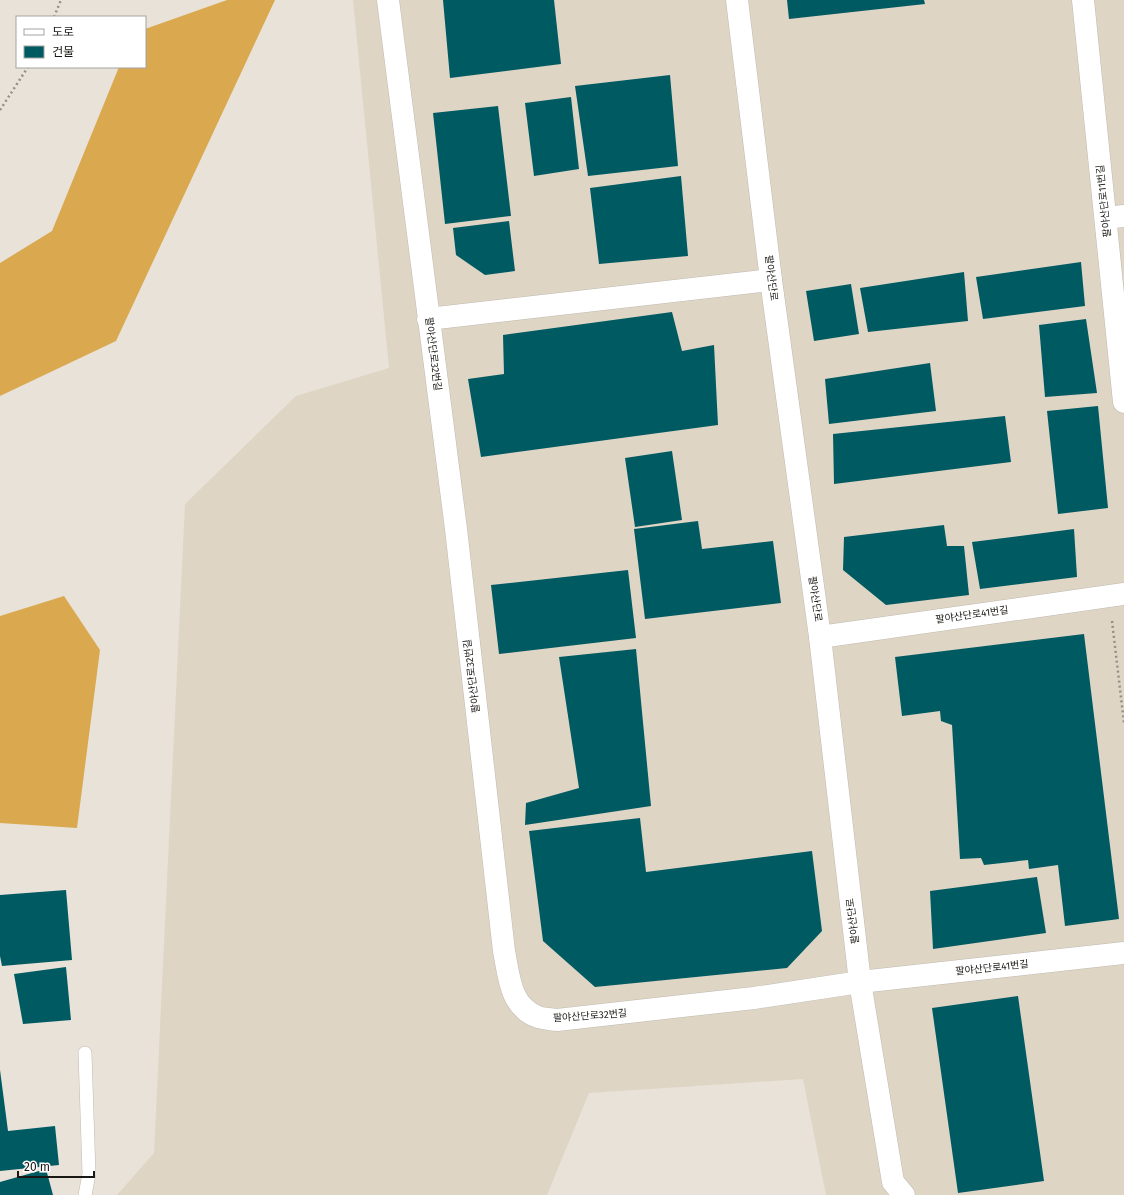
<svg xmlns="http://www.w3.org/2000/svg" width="1124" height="1195" viewBox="0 0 1124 1195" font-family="'Fira Sans','Noto Sans KR',sans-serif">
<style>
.built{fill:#dfd5c5}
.forest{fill:#daa94f}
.building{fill:#005a62}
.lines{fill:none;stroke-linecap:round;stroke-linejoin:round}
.lane-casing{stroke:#bfbab0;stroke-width:14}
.street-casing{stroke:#bfbab0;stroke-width:23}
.secondary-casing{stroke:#bfbab0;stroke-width:23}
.path{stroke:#948f88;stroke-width:2.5;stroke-dasharray:2 3;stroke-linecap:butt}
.lane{stroke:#fff;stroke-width:13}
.street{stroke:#fff;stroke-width:22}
.secondary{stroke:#fff;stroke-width:22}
.labels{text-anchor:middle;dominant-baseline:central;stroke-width:4;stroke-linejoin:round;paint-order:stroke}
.street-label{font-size:10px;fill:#1a1814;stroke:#fff}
</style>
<rect width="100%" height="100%" fill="#e8e2d8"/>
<path class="built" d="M 353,0 L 1124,0 L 1124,1195 L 826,1195 L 803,1079 L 589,1093 L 547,1195 L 117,1195 L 154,1153 L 185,504 L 296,396 L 389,368 Z"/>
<path class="forest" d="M 227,0 L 275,0 L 116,341 L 0,396 L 0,263 L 52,231 L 119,67 L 145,67 L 145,29 Z
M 64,596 L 100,650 L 77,828 L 0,823 L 0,616 Z"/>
<path class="building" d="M 443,0 L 554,0 L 561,64 L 450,78 Z
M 787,0 L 924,0 L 925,4 L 789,19 Z
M 670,75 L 678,166 L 588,176 L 575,86 Z
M 571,97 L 579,169 L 534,176 L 525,103 Z
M 498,106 L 511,216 L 445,224 L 433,113 Z
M 681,176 L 688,256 L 599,264 L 590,188 Z
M 509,221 L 515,271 L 485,275 L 456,255 L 453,228 Z
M 1081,262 L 1085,306 L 983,319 L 976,277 Z
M 964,272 L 968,321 L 868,332 L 860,288 Z
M 851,284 L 859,334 L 814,341 L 806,291 Z
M 672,312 L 682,351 L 714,345 L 718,425 L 481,457 L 468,379 L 504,374 L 503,335 Z
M 1086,319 L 1097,393 L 1045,397 L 1039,325 Z
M 930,363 L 936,411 L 829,424 L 825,379 Z
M 1098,406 L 1108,508 L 1058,514 L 1047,411 Z
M 1005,416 L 1011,462 L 834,484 L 833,434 Z
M 672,451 L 682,520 L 635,527 L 625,458 Z
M 698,521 L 702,549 L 773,541 L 781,603 L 645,619 L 634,529 Z
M 944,525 L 947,546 L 964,546 L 969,595 L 886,605 L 843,570 L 844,537 Z
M 1074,529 L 1077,577 L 980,589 L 972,542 Z
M 628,570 L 636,638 L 499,654 L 491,585 Z
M 1084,634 L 1119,919 L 1065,926 L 1058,865 L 1029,869 L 1028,860 L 984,865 L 981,858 L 960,859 L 952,725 L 941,721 L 940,711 L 902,716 L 895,657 Z
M 636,649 L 651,806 L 525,825 L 526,803 L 579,788 L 559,657 Z
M 640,818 L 646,872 L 812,851 L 822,931 L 787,968 L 595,987 L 543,941 L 529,831 Z
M 1037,877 L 1046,933 L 933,949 L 930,891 Z
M 66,890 L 72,960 L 2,966 L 0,956 L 0,895 Z
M 66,967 L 71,1020 L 23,1024 L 14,974 Z
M 1018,996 L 1044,1181 L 958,1193 L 932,1008 Z
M 0,1070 L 8,1131 L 55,1126 L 59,1165 L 0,1171 Z
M 46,1169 L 53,1195 L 0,1195 L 0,1182 Z"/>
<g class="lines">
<g class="lane-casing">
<path id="lane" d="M 85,1195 L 89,1174 L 85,1053"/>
</g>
<g class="street-casing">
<path id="street" d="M 388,0 L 456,529 L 504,951 C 509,976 510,1007 538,1017 C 544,1019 551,1019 557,1020 L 754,998 L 860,982 L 1124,953
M 1083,0 L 1124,402
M 1106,218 L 1124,216
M 428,319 L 771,280
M 820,637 L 1124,594"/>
</g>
<g class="secondary-casing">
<path id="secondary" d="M 737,0 L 771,280 L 820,637 L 860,982 L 893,1182 L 904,1195"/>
</g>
<path class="path" d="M 54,17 L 61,0
M 0,110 L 28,67
M 1112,621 L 1124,723"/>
<use href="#lane" class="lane"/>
<use href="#street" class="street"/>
<use href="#secondary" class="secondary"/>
</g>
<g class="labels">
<g class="street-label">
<text transform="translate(1104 201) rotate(-96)">팔야산단로11번길</text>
<text transform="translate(771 278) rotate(83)">팔야산단로</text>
<text transform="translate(433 354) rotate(83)">팔야산단로32번길</text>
<text transform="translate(815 599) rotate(82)">팔야산단로</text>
<text transform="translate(972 615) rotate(-8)">팔야산단로41번길</text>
<text transform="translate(472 676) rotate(-97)">팔야산단로32번길</text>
<text transform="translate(853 921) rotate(-97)">팔야산단로</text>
<text transform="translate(992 968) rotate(-6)">팔야산단로41번길</text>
<text transform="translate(590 1016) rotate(-4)">팔야산단로32번길</text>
</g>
</g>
<rect x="16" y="16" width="130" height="52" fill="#ffffff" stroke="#a3a3a1"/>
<rect x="24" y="29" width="20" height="6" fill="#ffffff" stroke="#a3a3a1"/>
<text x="52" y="36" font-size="12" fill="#1a1814">도로</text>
<rect x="24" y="46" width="20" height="12" fill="#005a62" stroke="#a3a3a1"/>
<text x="52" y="56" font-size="12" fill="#1a1814">건물</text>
<path d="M18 1171v6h76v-6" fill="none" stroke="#1a1814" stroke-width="2"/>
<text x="24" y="1171" font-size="12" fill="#1a1814" stroke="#ffffff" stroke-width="3" paint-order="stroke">20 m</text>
</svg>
